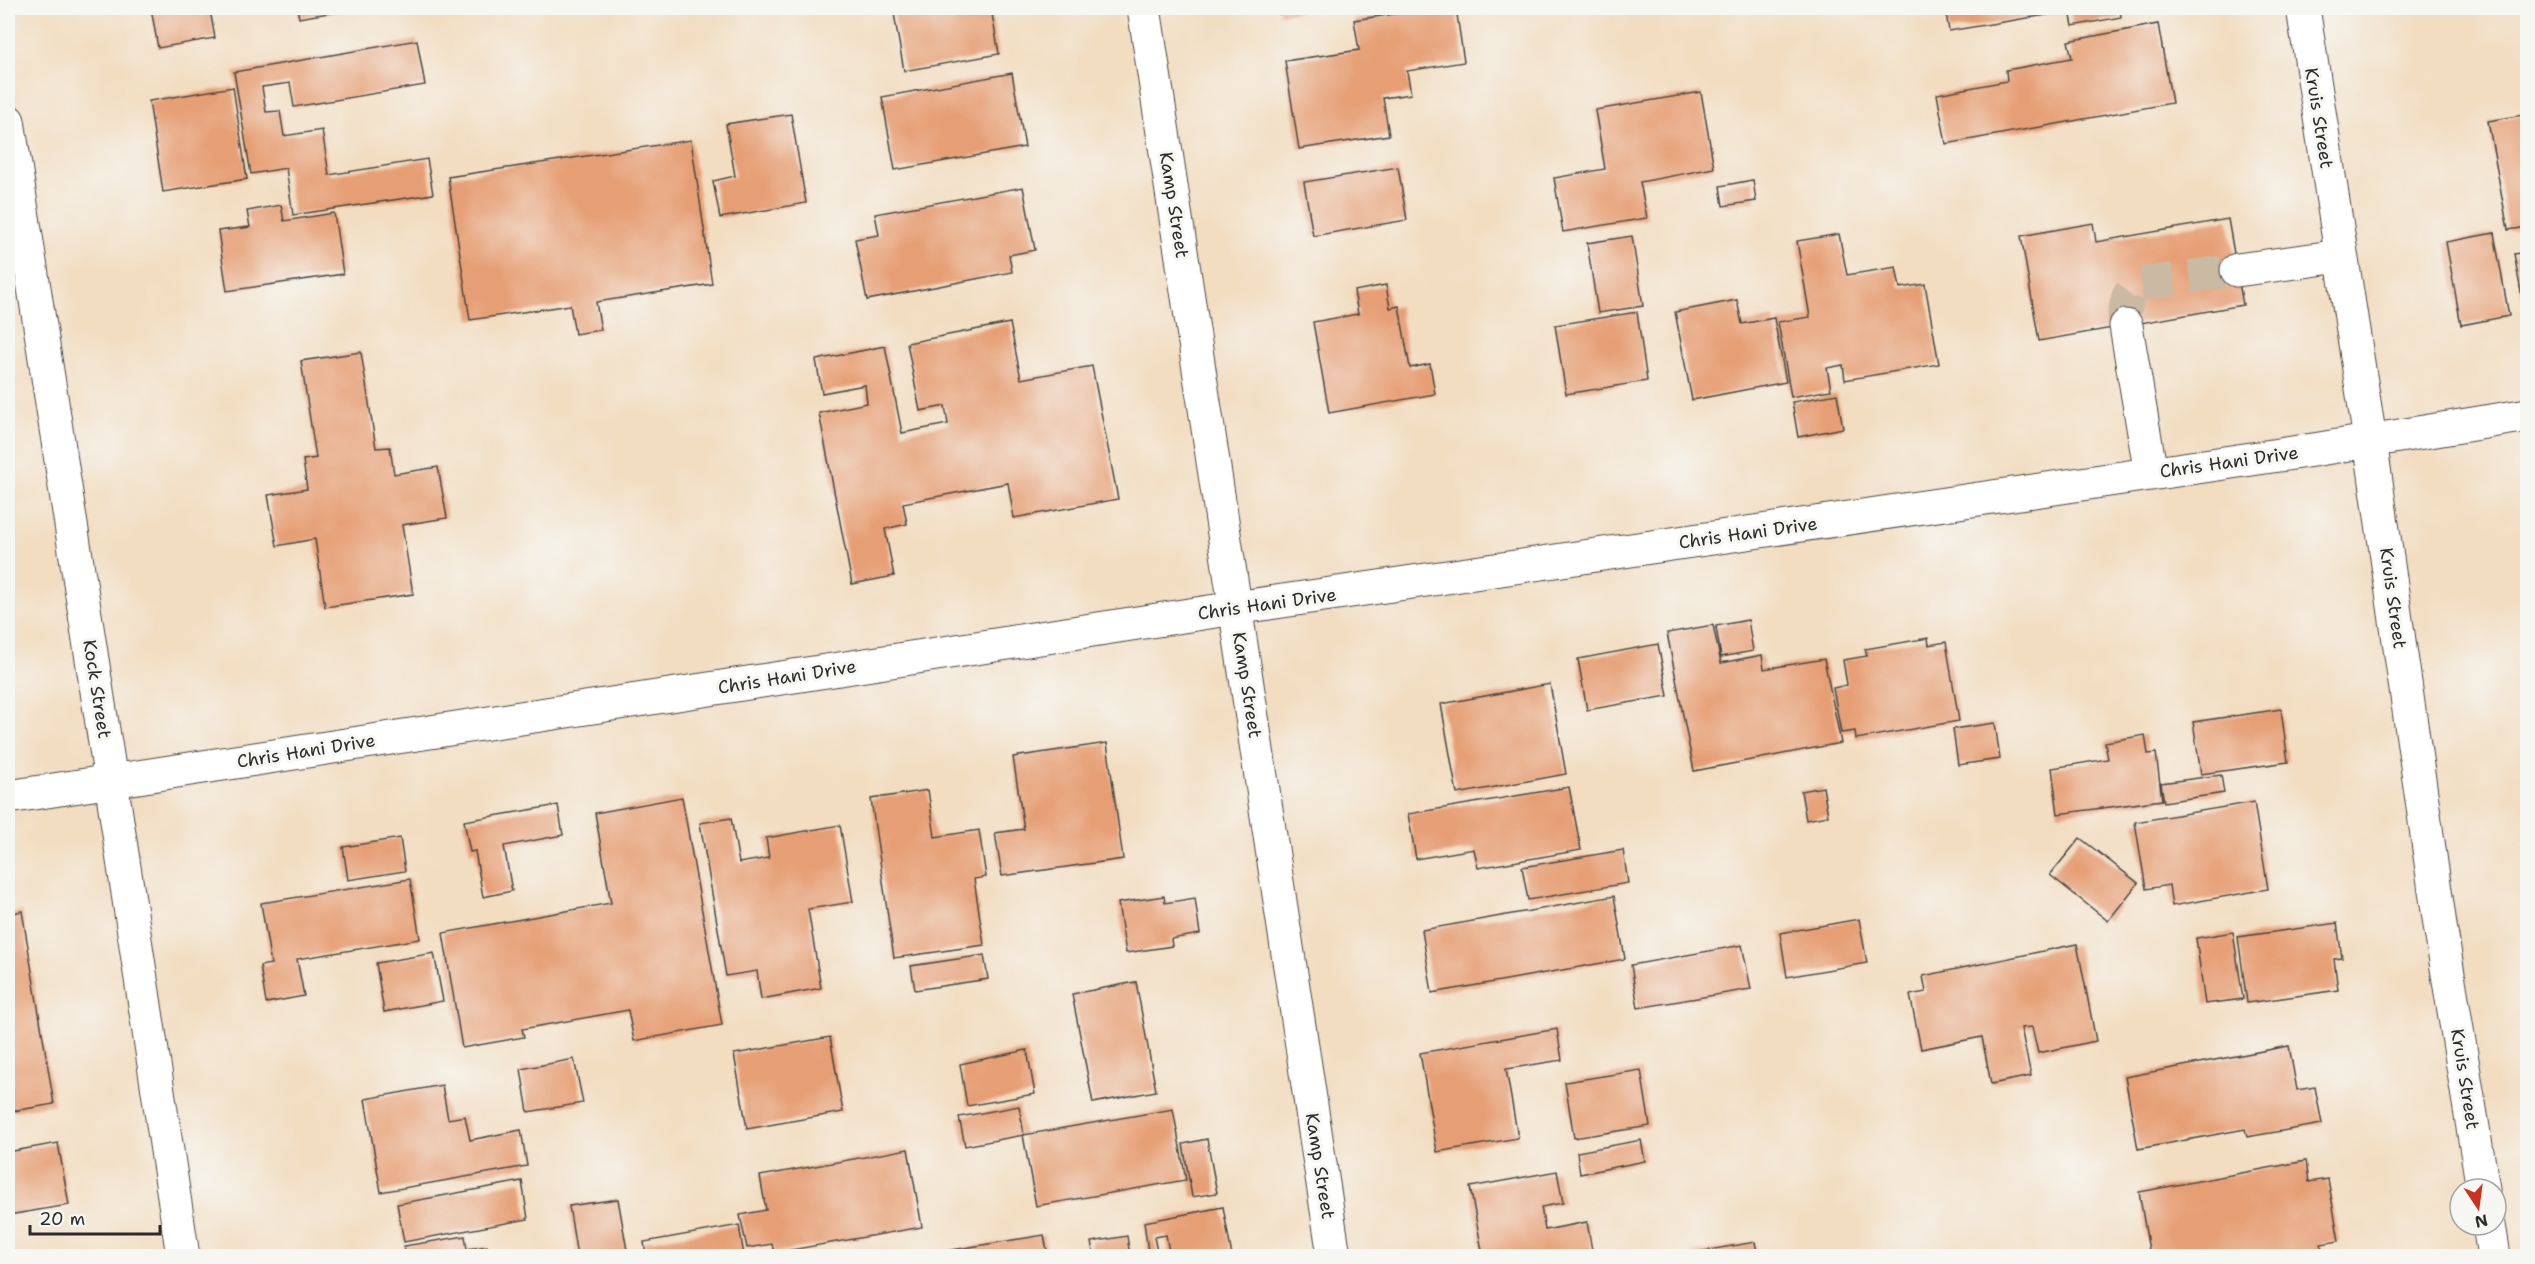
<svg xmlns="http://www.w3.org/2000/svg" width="2535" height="1264" viewBox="0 0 2535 1264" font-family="'Shantell Sans',sans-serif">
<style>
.building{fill:#e69f74}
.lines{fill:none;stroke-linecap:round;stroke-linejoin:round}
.minor-tunnel{stroke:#cab9a3;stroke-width:33;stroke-dasharray:33 16;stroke-linecap:butt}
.minor-casing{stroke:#494642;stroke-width:35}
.minor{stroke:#fff;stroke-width:33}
.labels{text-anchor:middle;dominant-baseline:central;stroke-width:6;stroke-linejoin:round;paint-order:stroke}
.street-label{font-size:18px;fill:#2b2b2b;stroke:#f6f6f2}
</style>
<rect width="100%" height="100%" fill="#f6f6f2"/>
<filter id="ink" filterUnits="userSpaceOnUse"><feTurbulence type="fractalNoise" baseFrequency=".0167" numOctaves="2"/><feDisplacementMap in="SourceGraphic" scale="12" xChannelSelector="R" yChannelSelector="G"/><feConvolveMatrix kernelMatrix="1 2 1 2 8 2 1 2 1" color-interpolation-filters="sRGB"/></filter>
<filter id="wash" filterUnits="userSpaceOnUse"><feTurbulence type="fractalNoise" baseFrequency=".008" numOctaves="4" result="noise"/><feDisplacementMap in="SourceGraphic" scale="24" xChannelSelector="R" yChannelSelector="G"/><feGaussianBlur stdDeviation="1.35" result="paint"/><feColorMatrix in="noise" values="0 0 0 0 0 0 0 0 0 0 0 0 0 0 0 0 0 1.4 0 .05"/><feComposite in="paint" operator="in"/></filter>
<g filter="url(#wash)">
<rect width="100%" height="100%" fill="#f2ddc1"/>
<g id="blocks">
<path class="building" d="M 151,8 L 218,8 L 210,10 L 215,38 L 158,48 Z
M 297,8 L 346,8 L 347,10 L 299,18 Z
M 893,8 L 991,8 L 999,54 L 904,71 Z
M 1279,8 L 1315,8 L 1315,9 L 1279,14 Z
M 1434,8 L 1456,8 L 1464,62 L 1407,71 L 1411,94 L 1383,98 L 1389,135 L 1299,149 L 1285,61 L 1359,50 L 1354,20 Z
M 1945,8 L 2120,8 L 2121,17 L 2073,26 L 2070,11 L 1949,31 Z
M 2158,24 L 2172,103 L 1946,144 L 1937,94 L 2007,81 L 2006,70 L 2072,58 L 2068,41 Z
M 417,40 L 425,85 L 294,107 L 290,83 L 262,87 L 266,112 L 280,111 L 284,136 L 322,130 L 329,175 L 427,159 L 433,194 L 293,215 L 286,168 L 251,174 L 234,72 Z
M 1012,73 L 1025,147 L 895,170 L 882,97 Z
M 233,87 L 247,179 L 163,192 L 149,101 Z
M 1701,92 L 1714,168 L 1640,182 L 1647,218 L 1563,232 L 1554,178 L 1605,169 L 1595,110 Z
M 791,114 L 806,203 L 720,218 L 713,181 L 735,176 L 726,124 Z
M 2528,114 L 2528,227 L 2508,230 L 2488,121 Z
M 691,140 L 712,284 L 596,302 L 601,330 L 575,334 L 570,305 L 470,320 L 448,177 Z
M 1398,167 L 1407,220 L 1313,236 L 1304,182 Z
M 1753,180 L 1756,201 L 1723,206 L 1720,186 Z
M 1023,187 L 1035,250 L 1009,255 L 1012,272 L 867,300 L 855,239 L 879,235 L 875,214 Z
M 281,205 L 284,221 L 334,213 L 343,274 L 227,291 L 218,231 L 250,227 L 247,211 Z
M 2228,219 L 2243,305 L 2039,341 L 2021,236 L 2093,223 L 2096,242 Z
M 2494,233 L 2509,316 L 2461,325 L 2446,242 Z
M 1839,234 L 1847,275 L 1896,267 L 1900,288 L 1925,284 L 1939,364 L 1845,380 L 1843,365 L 1827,368 L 1831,390 L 1791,397 L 1778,322 L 1810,317 L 1797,241 Z
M 1632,236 L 1643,306 L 1598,313 L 1587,243 Z
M 2528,252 L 2528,302 L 2523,303 L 2514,254 Z
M 1386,285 L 1390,308 L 1399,306 L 1410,368 L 1430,364 L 1435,394 L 1329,413 L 1313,322 L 1358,314 L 1354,291 Z
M 1737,300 L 1742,324 L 1774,318 L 1786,382 L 1692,400 L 1675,312 Z
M 1637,312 L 1647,381 L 1566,394 L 1555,325 Z
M 1010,323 L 1021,379 L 1092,366 L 1118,499 L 1014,518 L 1008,483 L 903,503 L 907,524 L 885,529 L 894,576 L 852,584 L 819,413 L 867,403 L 865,385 L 822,393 L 816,360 L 885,346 L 902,433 L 948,424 L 945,406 L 920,411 L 907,343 Z
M 361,352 L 376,448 L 390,447 L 394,474 L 438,467 L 447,518 L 402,525 L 413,594 L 325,607 L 315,539 L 277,546 L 268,495 L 307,489 L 303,460 L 316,458 L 301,361 Z
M 1837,394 L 1843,428 L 1798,437 L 1792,402 Z
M 1748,620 L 1753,651 L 1721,657 L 1716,626 Z
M 1713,625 L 1721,663 L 1762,655 L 1764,669 L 1824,659 L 1841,743 L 1694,771 L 1667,633 Z
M 1928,638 L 1929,645 L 1946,642 L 1959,721 L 1856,739 L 1855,731 L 1841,733 L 1833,688 L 1847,685 L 1843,660 L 1867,656 L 1865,649 Z
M 1658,644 L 1668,696 L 1587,710 L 1578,659 Z
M 1550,684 L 1566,774 L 1457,794 L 1441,704 Z
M 2281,709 L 2288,762 L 2201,774 L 2193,722 Z
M 1995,723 L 2000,759 L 1958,765 L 1953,729 Z
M 2145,735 L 2148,754 L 2156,753 L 2162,800 L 2058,814 L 2052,768 L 2108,759 L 2105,742 Z
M 1107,743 L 1123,859 L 1002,876 L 995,833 L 1024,829 L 1013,757 Z
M 2221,775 L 2224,793 L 2164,802 L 2161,783 Z
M 1569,787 L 1581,850 L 1478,868 L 1474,849 L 1416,859 L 1408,814 Z
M 1823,787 L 1828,816 L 1806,820 L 1801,791 Z
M 928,790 L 935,837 L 979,830 L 986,877 L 974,879 L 984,945 L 894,958 L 871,799 Z
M 682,797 L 722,1025 L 634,1041 L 628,1010 L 522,1029 L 524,1037 L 462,1048 L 443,933 L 611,903 L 595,813 Z
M 2254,802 L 2268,889 L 2172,906 L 2169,885 L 2146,889 L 2135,822 Z
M 558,805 L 563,835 L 504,846 L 512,891 L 483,897 L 475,851 L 470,852 L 464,821 Z
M 731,818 L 739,863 L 769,858 L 766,838 L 840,825 L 853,902 L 808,909 L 821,988 L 761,999 L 757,971 L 726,976 L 700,823 Z
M 400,838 L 405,871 L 348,880 L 343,847 Z
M 2080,838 L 2138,883 L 2108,921 L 2050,875 Z
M 1623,850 L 1628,883 L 1528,900 L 1522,867 Z
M 410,879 L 420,939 L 297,959 L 304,996 L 266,1003 L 260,966 L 271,964 L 261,903 Z
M 1164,896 L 1165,903 L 1195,898 L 1200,934 L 1171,939 L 1172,946 L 1126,953 L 1118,903 Z
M 1614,896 L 1625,959 L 1432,993 L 1422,930 Z
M 22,911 L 54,1104 L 8,1112 L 8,914 Z
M 1859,919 L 1867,963 L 1787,977 L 1780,933 Z
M 2337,923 L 2342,958 L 2334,959 L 2338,990 L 2247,1003 L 2238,937 Z
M 2233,932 L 2243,999 L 2205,1004 L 2196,938 Z
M 2077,944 L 2096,1041 L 2038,1053 L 2032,1027 L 2021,1028 L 2031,1076 L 1991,1084 L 1982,1037 L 1921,1049 L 1910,995 L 1926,992 L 1923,976 Z
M 1742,945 L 1751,989 L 1638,1008 L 1631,965 Z
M 434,953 L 443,1001 L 384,1012 L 376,963 Z
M 984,955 L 988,979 L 915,990 L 911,966 Z
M 1136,982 L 1156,1091 L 1093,1103 L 1072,994 Z
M 1557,1029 L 1562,1060 L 1506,1069 L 1518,1138 L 1437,1152 L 1420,1053 Z
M 830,1037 L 843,1112 L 747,1129 L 734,1054 Z
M 2289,1046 L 2297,1090 L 2315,1087 L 2322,1124 L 2247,1137 L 2245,1129 L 2138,1149 L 2125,1077 Z
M 1027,1050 L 1035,1094 L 967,1106 L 960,1064 Z
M 574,1059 L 583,1103 L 528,1112 L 521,1069 Z
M 1641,1070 L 1650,1126 L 1574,1138 L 1565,1082 Z
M 442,1085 L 448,1119 L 465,1116 L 470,1140 L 521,1130 L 527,1166 L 381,1192 L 365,1099 Z
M 1019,1106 L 1024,1135 L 965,1146 L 959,1117 Z
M 1173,1109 L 1186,1180 L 1036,1206 L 1023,1135 Z
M 1207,1139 L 1217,1193 L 1192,1197 L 1183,1144 Z
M 1641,1140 L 1645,1161 L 1580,1174 L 1577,1152 Z
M 58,1143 L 69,1205 L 8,1215 L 8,1152 Z
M 908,1149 L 922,1227 L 774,1253 L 772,1244 L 747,1248 L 740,1215 L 766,1210 L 760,1176 Z
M 2306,1161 L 2309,1182 L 2328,1179 L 2339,1241 L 2321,1244 L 2323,1256 L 2150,1256 L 2139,1192 Z
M 1557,1171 L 1563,1203 L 1541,1207 L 1545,1230 L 1587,1222 L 1593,1256 L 1483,1256 L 1470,1187 Z
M 522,1181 L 528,1219 L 404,1242 L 397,1204 Z
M 618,1199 L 628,1256 L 577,1256 L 569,1206 Z
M 1223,1207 L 1232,1256 L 1149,1256 L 1169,1252 L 1166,1235 L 1154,1237 L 1157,1251 L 1148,1252 L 1144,1222 Z
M 739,1225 L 744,1256 L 646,1256 L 644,1242 Z
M 1044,1235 L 1048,1256 L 922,1256 L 922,1255 Z
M 465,1236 L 467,1249 L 487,1246 L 488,1255 L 507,1252 L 508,1256 L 406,1256 L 404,1246 Z
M 1127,1236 L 1130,1256 L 1094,1256 L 1091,1242 Z
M 1755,1242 L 1758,1256 L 1692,1256 L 1691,1253 Z"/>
</g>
</g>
<g filter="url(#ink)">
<use href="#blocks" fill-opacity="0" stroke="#494642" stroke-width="1.5"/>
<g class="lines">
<path class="minor-tunnel" d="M 2126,326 L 2124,314 L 2128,296 L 2140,284 L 2237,270"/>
<g class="minor-casing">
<path id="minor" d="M 1144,8 L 1334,1256
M 2303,8 L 2370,440 L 2440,925 L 2483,1189
M 8,121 L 111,781 L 183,1256
M 2237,270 L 2340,256
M 2126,326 L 2151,474
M 8,797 L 1235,608 L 2313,450 L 2528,415
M 2489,1225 L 2494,1256"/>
</g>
<use href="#minor" class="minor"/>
</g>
</g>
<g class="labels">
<g class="street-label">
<text transform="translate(2319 118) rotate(81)">Kruis Street</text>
<text transform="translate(1174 205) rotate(81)">Kamp Street</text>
<text transform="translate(2229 462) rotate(-8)">Chris Hani Drive</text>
<text transform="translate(1748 533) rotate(-8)">Chris Hani Drive</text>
<text transform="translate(2393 598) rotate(82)">Kruis Street</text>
<text transform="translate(1267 604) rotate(-8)">Chris Hani Drive</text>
<text transform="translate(787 677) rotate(-9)">Chris Hani Drive</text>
<text transform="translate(1247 685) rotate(81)">Kamp Street</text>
<text transform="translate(97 689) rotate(81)">Kock Street</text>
<text transform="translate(306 751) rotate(-9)">Chris Hani Drive</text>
<text transform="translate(2465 1079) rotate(81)">Kruis Street</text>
<text transform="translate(1320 1166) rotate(81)">Kamp Street</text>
</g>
</g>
<rect width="2535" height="1264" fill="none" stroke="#f6f6f2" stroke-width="30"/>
<g transform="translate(2478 1207) rotate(167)"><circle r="28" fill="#f6f6f2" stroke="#a5a5a2" stroke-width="1.5"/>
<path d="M0-4.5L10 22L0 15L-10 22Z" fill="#c8321e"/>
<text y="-9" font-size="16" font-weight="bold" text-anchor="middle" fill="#2b2b2b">N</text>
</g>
<path d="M30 1225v9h130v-9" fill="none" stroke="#2b2b2b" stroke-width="3"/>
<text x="39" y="1225" font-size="18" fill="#2b2b2b" stroke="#f6f6f2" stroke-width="4.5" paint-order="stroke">20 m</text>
</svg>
